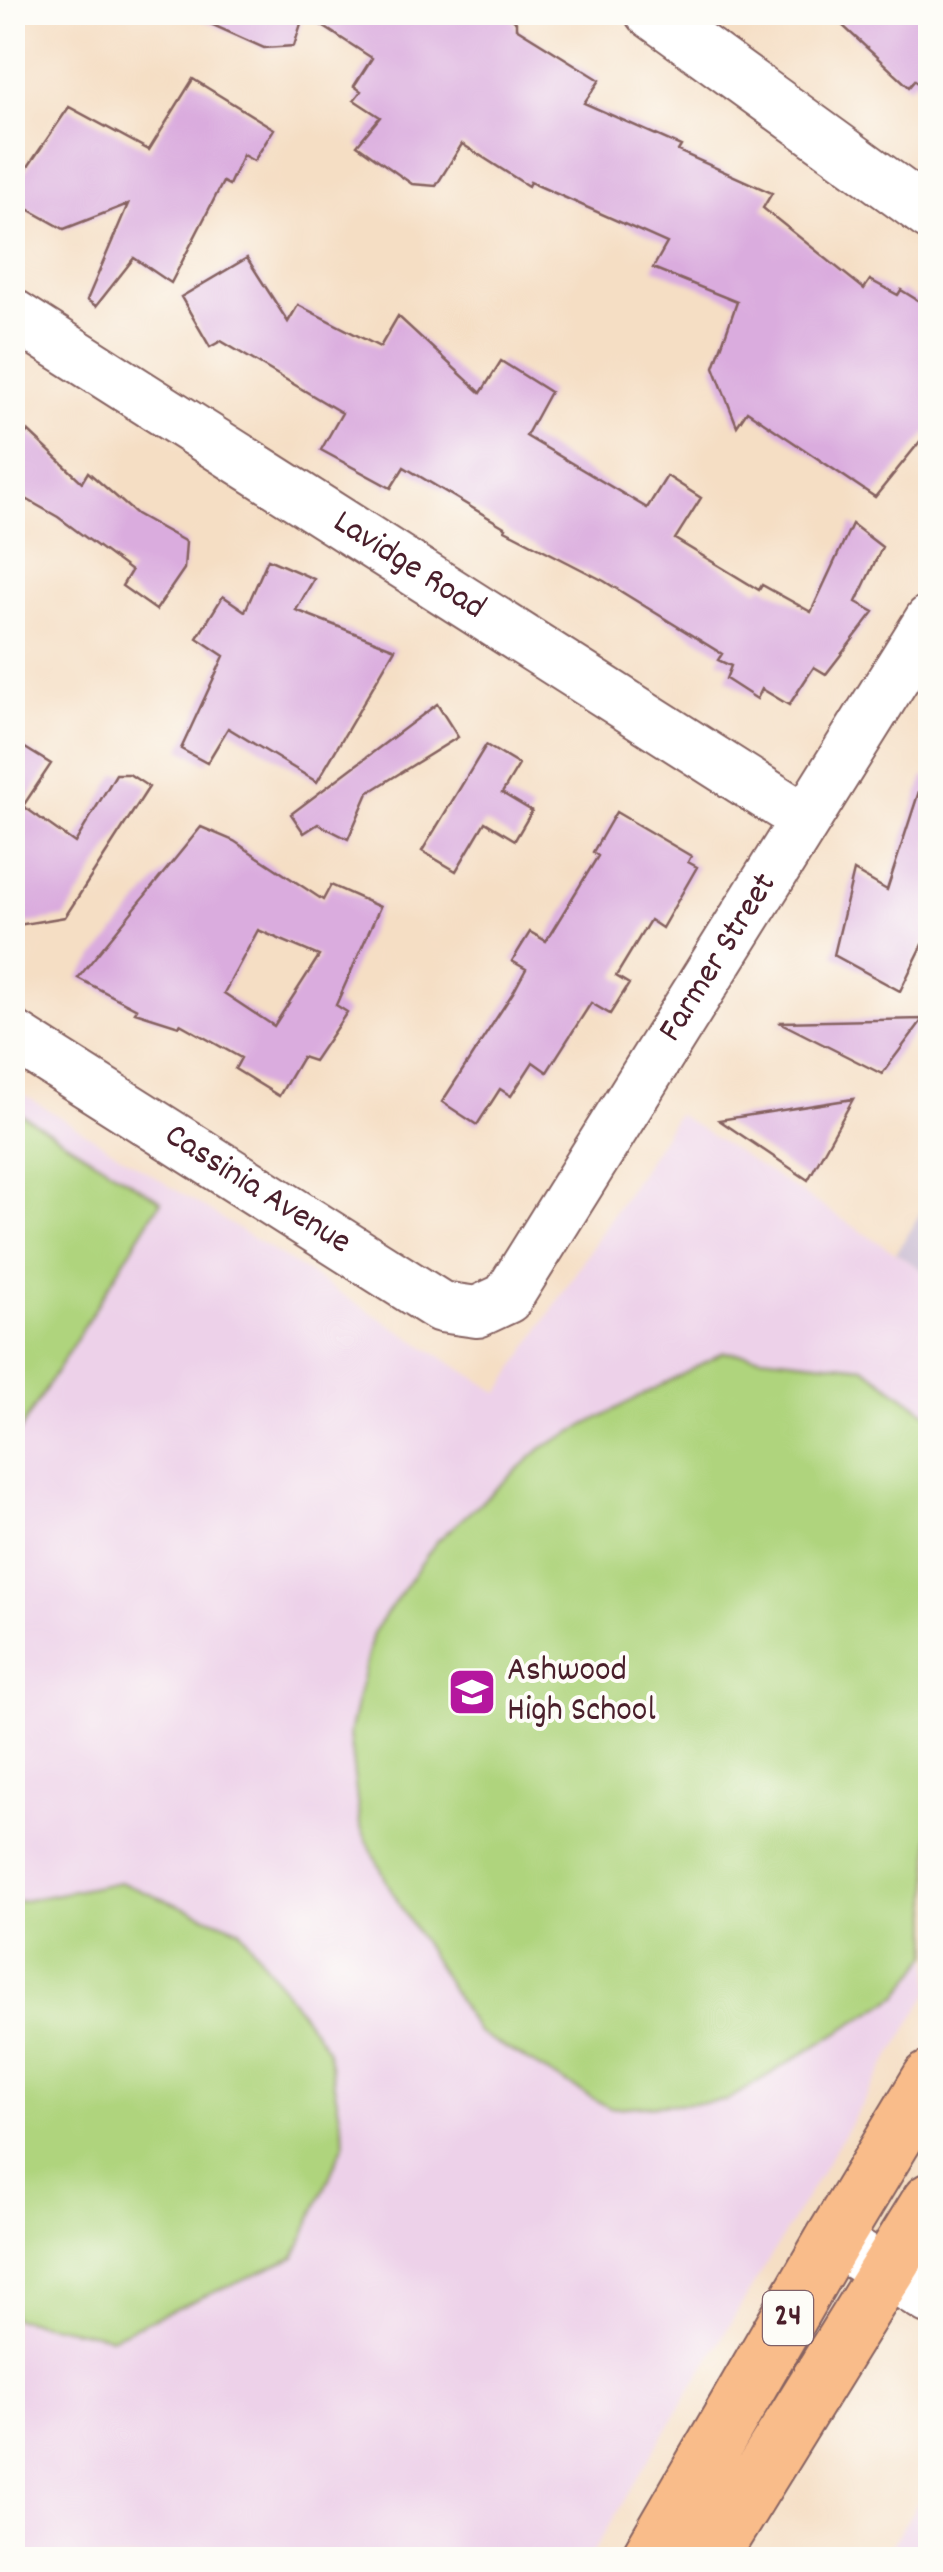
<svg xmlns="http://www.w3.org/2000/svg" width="943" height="2572" viewBox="0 0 943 2572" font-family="Dekko,sans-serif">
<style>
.built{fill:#edd1e9}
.industrial{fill:#ccbfd4}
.green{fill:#afd47d;stroke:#7c7a54;stroke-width:2.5}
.building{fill:#daacde;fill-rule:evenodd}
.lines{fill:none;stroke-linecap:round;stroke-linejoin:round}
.minor-casing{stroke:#866261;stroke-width:54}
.major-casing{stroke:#866261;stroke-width:59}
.minor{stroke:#fff;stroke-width:50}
.major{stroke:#f9bc8a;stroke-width:55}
.labels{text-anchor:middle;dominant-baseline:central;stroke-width:8;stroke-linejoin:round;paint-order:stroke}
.shield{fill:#fdfcf7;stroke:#806168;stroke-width:2.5}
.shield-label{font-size:32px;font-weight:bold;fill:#4a1f2b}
.street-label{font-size:35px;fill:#4a1f2b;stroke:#fdfcf7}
.poi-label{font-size:35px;fill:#4a1f2b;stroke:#fdfcf7;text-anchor:start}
</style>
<rect width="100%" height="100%" fill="#fdfcf7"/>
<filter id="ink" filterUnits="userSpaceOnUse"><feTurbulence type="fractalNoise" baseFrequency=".01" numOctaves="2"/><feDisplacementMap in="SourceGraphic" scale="20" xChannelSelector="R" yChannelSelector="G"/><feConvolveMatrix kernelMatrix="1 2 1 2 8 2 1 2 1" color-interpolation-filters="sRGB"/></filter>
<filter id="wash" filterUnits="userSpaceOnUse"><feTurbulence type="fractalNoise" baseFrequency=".0048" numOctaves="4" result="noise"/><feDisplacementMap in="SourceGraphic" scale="40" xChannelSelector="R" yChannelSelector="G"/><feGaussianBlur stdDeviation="2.25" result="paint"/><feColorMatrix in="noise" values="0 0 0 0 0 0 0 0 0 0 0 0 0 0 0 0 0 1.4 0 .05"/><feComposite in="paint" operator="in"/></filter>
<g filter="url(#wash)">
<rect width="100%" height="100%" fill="#f5dec4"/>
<path class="built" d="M 12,1087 L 499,1393 L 677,1114 L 930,1275 L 930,1991 L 589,2559 L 13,2559 Z
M 930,2483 L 930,2559 L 883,2559 Z"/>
<path class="industrial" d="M 930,1197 L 930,1275 L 896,1253 Z"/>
<path class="green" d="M 13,1109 L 161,1201 L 13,1442 Z
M 724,1352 L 864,1367 L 930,1415 L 930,1953 L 899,1995 L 726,2101 L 610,2108 L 477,2032 L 392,1892 L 360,1826 L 349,1734 L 373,1633 L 436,1542 L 542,1448 Z
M 119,1882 L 240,1929 L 327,2049 L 345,2141 L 295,2257 L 111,2337 L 13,2318 L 12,1903 Z"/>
<g id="blocks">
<path class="building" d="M 184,12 L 503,12 L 516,22 L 516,28 L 600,80 L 584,103 L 681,146 L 678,151 L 772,193 L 763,208 L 864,289 L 870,280 L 898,295 L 901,290 L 930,308 L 930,429 L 875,497 L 747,411 L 737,426 L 714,367 L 737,302 L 653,268 L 667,243 L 530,182 L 528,186 L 462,144 L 436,186 L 412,184 L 357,145 L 380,117 L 354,100 L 361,91 L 354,86 L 372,58 L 304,14 L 294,46 L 264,48 Z
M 828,12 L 930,12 L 930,95 L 915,80 L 909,87 Z
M 193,79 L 274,129 L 254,161 L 243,155 L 229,185 L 223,182 L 171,283 L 134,258 L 96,306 L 87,300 L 128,204 L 64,229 L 12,200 L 12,190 L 69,107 L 149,150 Z
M 247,258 L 288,322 L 298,305 L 380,347 L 398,316 L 481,393 L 501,361 L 550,392 L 526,436 L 647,508 L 667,476 L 701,498 L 675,539 L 759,590 L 762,585 L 811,612 L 852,524 L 882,547 L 856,602 L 874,612 L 826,674 L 814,667 L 789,705 L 762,689 L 757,699 L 726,679 L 731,666 L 718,660 L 722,654 L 604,581 L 505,530 L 506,528 L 404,467 L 391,488 L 321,450 L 342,413 L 221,341 L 210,347 L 181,297 Z
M 28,431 L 82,482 L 88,472 L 136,514 L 186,542 L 184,569 L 156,610 L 122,586 L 131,571 L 58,517 L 12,491 L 12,450 Z
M 268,559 L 314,579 L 296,610 L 395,649 L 317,782 L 228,728 L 207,763 L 181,749 L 224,656 L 197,638 L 223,596 L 245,611 Z
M 437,704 L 458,737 L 368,793 L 348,839 L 318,824 L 304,833 L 291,814 Z
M 12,740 L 51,764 L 23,806 L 75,843 L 116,774 L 129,774 L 149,787 L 65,917 L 12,926 Z
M 486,745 L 519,765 L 502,793 L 532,811 L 515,840 L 485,822 L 456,871 L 422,851 Z
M 924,776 L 930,777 L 930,930 L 900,991 L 834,955 L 854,871 L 887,890 Z
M 616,812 L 691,856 L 688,862 L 697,867 L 662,928 L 650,920 L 616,976 L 629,984 L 610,1014 L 591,1003 L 547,1072 L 533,1062 L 511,1096 L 500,1089 L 477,1125 L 442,1102 L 514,991 L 526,969 L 512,961 L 530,932 L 546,941 L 598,856 L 593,852 Z
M 201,827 L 234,841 L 323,900 L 331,885 L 380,907 L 336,1005 L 347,1012 L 314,1061 L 302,1057 L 279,1096 L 235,1069 L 241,1058 L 180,1024 L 179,1026 L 135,1012 L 137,1009 L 78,978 ZM 258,930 L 319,956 L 274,1026 L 224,993 Z
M 923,1019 L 882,1074 L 779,1022 L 876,1020 Z
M 853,1099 L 808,1180 L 719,1120 Z"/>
</g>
</g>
<g filter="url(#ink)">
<use href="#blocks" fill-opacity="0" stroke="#866261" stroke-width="2.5"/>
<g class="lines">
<g class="minor-casing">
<g id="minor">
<path d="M 650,12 L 930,215"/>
<path id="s1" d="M 12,314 L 805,819"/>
<path id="s2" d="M 12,1035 L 441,1307 L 477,1312 L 507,1298 L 930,620"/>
<path d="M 833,2240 L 930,2299"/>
</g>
</g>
<g class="major-casing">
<path id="major" d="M 648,2560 L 833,2240 L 930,2079
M 708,2560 L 930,2201"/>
</g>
<use href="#minor" class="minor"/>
<use href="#major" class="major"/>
</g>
</g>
<defs>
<g id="school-square" transform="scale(2.5)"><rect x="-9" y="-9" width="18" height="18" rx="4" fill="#b5179e" stroke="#fdfcf7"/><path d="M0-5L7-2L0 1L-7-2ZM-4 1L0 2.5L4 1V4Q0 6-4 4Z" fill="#fff"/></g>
</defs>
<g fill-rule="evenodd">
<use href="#school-square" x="472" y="1692"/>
</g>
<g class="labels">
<rect class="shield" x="763" y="2291" width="50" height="54" rx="8"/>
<g class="shield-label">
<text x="788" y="2318">24</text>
</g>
<g class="street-label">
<text stroke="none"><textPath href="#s1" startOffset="470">Lavidge Road</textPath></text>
<text stroke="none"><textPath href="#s2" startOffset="978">Farmer Street</textPath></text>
<text stroke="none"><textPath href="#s2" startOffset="290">Cassinia Avenue</textPath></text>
</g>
<g class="poi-label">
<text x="507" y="1672">Ashwood<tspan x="507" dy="40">High School</tspan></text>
</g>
</g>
<rect width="943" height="2572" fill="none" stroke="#fdfcf7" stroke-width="50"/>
</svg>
